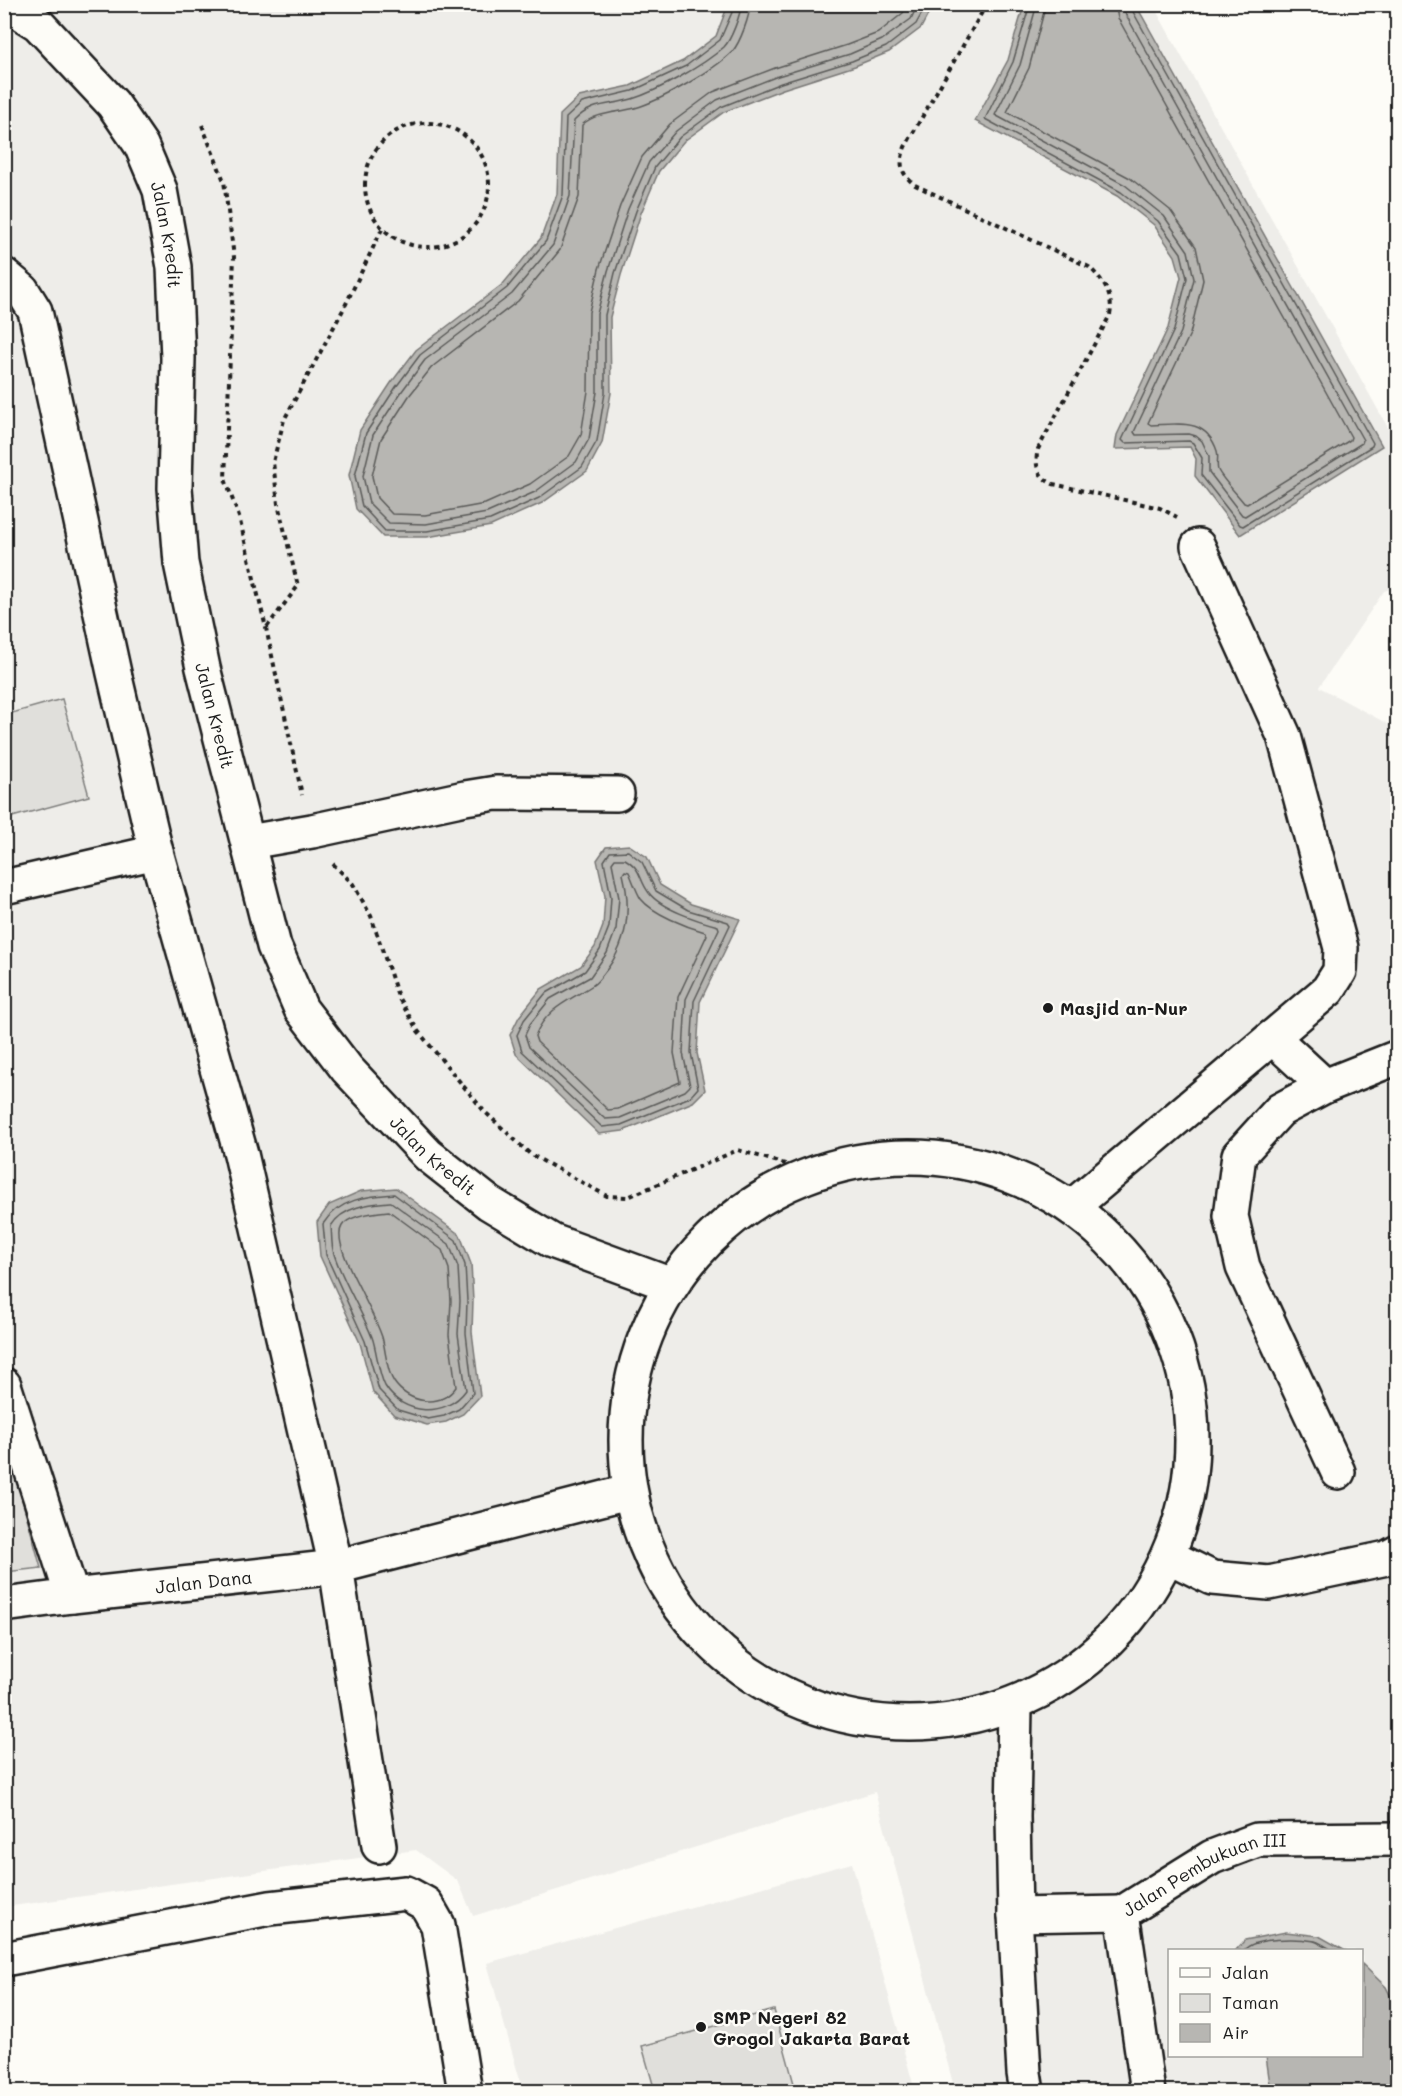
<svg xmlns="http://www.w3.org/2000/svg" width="1402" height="2096" viewBox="0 0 1402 2096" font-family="Mali,sans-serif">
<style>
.built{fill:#eeede9;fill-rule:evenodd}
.green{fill:#e0dfdb;stroke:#7e7e7c;stroke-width:1.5}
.water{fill:#b7b6b2;stroke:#797876;stroke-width:1.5}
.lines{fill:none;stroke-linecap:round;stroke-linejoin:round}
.shore{stroke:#5a5a58;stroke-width:1.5}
.minor-casing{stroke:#1c1c1c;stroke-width:38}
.path{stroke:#1c1c1c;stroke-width:4;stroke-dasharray:4.5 4.5;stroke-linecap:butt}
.minor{stroke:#fdfcf7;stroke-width:33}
.poi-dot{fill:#1c1c1c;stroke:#fdfcf7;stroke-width:2}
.labels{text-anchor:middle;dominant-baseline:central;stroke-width:5;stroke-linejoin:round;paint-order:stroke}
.street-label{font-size:18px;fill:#1c1c1c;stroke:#fdfcf7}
.poi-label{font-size:18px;font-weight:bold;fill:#1c1c1c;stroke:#fdfcf7;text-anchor:start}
</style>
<rect width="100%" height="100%" fill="#fdfcf7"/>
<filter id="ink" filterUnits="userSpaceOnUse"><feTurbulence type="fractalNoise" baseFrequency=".0167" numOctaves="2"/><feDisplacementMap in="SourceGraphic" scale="12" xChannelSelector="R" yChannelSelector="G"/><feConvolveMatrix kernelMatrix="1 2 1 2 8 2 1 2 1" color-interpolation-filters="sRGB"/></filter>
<g filter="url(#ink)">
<path class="built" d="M 4,5 L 1153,5 L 1397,444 L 1397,587 L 1384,591 L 1319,687 L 1397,729 L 1397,2091 L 955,2091 L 875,1792 L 473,1916 L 458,1881 L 416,1850 L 5,1907 ZM 1170,1950 L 1362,1950 L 1362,2056 L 1170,2056 Z
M 852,1863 L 915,2091 L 523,2091 L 487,1963 Z"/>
<path class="green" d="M 62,699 L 89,796 L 5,819 L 5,715 Z
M 5,1438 L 41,1568 L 5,1572 Z
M 774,2010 L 796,2091 L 655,2091 L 642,2046 Z"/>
<path class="water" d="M 728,5 L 933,5 L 921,28 L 889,52 L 855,66 L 783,89 L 724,112 L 684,141 L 659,171 L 641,213 L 621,275 L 610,317 L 611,393 L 602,443 L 587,471 L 542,503 L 491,526 L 427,537 L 383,537 L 356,509 L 349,475 L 360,430 L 391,383 L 416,350 L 503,284 L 541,238 L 557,194 L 560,115 L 579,97 L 630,86 L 683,61 L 716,36 Z
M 1024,5 L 1136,5 L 1382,446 L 1240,535 L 1195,476 L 1196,459 L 1190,447 L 1115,449 L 1117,435 L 1168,328 L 1181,277 L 1175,256 L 1154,225 L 1117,196 L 975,121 L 1008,60 Z
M 629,845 L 647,857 L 660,885 L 691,904 L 740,919 L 700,1002 L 697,1053 L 705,1090 L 693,1102 L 623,1131 L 599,1134 L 516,1054 L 510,1035 L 519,1017 L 541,989 L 581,966 L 595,947 L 603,926 L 605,896 L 597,860 L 606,847 Z
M 396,1188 L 460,1235 L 471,1264 L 473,1301 L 472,1332 L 480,1396 L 463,1414 L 446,1422 L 427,1425 L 394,1415 L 373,1392 L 360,1343 L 320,1256 L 317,1222 L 329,1205 L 361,1191 Z
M 1286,1932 L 1319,1936 L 1344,1950 L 1236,1950 L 1245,1940 Z
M 1362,1964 L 1386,1987 L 1397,2009 L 1397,2091 L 1271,2091 L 1266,2056 L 1362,2056 Z"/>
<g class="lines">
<path class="shore" d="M 734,4 L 733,10 L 720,40 L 686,66 L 632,91 L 582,103 L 566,118 L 563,195 L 546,241 L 507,288 L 420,355 L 396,387 L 366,433 L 355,476 L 362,506 L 385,531 L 427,531 L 490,520 L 539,498 L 582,467 L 597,441 L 605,393 L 605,315 L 615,273 L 636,211 L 655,167 L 680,137 L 721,107 L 781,83 L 852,61 L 886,47 L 916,24 L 927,4
M 741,4 C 741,14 731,40 724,47 C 704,65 658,91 632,99 C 608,106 592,102 574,121 L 570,196 L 553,245 L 512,294 L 425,360 L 402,391 L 373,435 L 363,476 L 369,503 L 389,523 L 426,524 L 487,513 L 535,492 L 576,462 L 589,439 L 597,392 L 597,314 L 608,271 L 628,209 L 649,162 L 676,131 L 717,100 L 778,76 L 850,54 L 882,40 L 911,19 L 918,4
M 750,4 C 750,16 740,43 732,52 C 713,71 660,101 635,108 C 617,113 596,112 582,125 L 579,197 L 560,250 L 518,301 L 432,367 L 409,396 L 381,439 L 372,476 L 377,498 L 392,514 L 425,515 L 485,504 L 530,484 L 569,456 L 581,435 L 588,391 L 589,312 L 599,269 L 620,206 L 642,157 L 670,124 L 713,92 L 775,68 L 847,45 L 878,33 L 903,13 L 908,4
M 1030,4 L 1013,62 L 985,119 L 1121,192 L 1158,221 L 1181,253 L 1187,278 L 1174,330 L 1122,440 L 1125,443 L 1189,441 L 1193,443 L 1202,458 L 1201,475 L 1240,525 L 1243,526 L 1372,446 L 1373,443 L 1132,10 L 1131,4
M 1037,4 L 1020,65 L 995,115 L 1125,185 L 1164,216 L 1188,251 L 1194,279 L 1181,332 L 1134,432 L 1136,435 L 1189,434 L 1196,436 L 1202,441 L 1209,456 L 1209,472 L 1242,515 L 1245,516 L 1362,443 L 1363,440 L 1125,13 L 1124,4
M 1046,4 L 1029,68 L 1007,112 L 1130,178 L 1170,210 L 1196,247 L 1203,280 L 1190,334 L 1148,423 L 1151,425 C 1180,424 1206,418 1217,451 C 1219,457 1216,464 1218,470 C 1222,479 1237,494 1244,503 L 1247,504 L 1350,440 L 1351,437 L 1118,18 L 1115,4
M 628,851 L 642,862 L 656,891 L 688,910 L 728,922 L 730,925 L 694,1001 L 691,1053 L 698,1088 L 690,1097 L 621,1125 L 602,1127 L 522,1051 L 517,1035 L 524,1020 L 545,994 L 585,971 L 600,950 L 609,927 L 611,897 L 604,861 L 610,852 Z
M 625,859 C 643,870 638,879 649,893 C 661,909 699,921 718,926 L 719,929 L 686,999 L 683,1053 L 690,1086 L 685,1091 L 620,1118 L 605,1119 L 529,1047 L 525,1035 L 530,1024 L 550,999 L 590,977 L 607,953 L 616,929 L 619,898 L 612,863 L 615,859 Z
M 625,871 L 629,872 C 633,881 636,891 641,899 C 653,914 687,927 705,932 L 707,935 L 678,997 L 674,1053 L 680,1082 L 618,1109 L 608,1110 L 537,1042 L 535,1036 C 547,1007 569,1001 593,985 C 599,981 603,974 608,968 C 628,940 631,907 623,874 Z
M 394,1194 L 456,1240 L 465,1265 L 467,1301 L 466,1333 L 473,1393 L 459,1409 L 444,1416 L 428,1419 L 398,1410 L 379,1390 L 365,1341 L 326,1255 L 323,1224 C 339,1199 367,1196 394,1194 Z
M 391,1202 L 449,1244 L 458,1267 L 460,1301 L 458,1334 L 466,1390 C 446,1418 403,1416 385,1386 C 378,1373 377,1351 372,1337 C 361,1309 343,1282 334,1254 C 331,1245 332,1235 331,1226 C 343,1206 369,1204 391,1202 Z
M 389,1211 L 442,1250 L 449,1269 L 451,1301 L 449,1335 L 456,1387 C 440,1409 408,1403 394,1382 C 386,1370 386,1351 382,1337 C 377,1322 368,1306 361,1291 C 355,1278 333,1240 342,1226 C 349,1215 377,1212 389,1211 Z
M 1244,1950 C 1255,1937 1298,1938 1315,1941 C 1321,1943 1327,1947 1332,1950"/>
<g class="minor-casing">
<g id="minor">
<path id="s1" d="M 6,4 L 38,24 L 113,104 L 141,145 L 160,190 L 174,267 L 178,358 L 175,488 L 181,563 L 203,668 L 274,946 L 301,1009 L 347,1069 L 428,1155 L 489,1203 L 552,1241 L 669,1284"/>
<path d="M 4,275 L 22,290 L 35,311 L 114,673 L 156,852 L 241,1154 L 336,1567 L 379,1846"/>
<path d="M 249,842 L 312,831 L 465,798 L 496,793 L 617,794"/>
<path d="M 4,887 L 156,852"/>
<path d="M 1272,1037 L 1325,1086 L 1398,1057"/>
<path d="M 1325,1086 L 1280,1110 L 1239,1155 L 1231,1216 L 1243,1267 L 1338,1472"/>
<circle cx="909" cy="1440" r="283"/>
<path d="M 1073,1206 L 1328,990 L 1340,971 L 1341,948 L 1284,736 L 1198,546"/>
<path d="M 4,1385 L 72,1596"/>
<path d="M 1170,1557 L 1212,1578 L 1269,1583 L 1387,1558 L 1398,1552"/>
<path id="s2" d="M 4,1605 L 72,1596 L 336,1567 L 628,1492"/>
<path d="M 1015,1707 L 1013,1817 L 1015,1915 L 1024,2073 L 1027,2092"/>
<path d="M 1015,1915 L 1122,1913"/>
<path d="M 4,1959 L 270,1908 L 406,1893 L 426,1904 L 438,1925 L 465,2092"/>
<path id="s3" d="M 1148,2092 L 1122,1913 L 1212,1857 L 1257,1840 L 1398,1839"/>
</g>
</g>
<path class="path" d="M 985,4 L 985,7 L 905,147 C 899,164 900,173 915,185 L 1089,267 C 1103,280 1114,296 1110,315 L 1038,449 C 1034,465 1038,477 1053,484 L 1160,508 L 1177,517
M365 185a62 62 0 1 1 124 0a62 62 0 1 1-124 0Z
M 202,125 L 224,181 L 234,257 L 225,479 L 239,517 L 266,628 L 302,795
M 267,627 L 298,586 L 278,504 L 273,462 L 284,420 L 344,308 L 382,229
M 333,864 L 353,884 L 371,916 L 398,997 L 418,1031 L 484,1111 L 530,1154 L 607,1196 L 628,1197 L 738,1150 L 809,1171"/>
<use href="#minor" class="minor"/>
</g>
</g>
<g class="poi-dot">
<circle cx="1048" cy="1008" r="6"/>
<circle cx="701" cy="2027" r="6"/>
</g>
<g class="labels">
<g class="street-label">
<text stroke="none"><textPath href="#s1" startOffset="291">Jalan Kredit</textPath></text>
<text stroke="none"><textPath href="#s1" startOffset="777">Jalan Kredit</textPath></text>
<text stroke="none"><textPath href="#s1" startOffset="1281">Jalan Kredit</textPath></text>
<text stroke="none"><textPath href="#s2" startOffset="201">Jalan Dana</textPath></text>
<text stroke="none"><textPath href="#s3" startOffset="274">Jalan Pembukuan III</textPath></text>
</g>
<g class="poi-label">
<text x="1060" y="1008">Masjid an-Nur</text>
<text x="713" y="2017">SMP Negeri 82<tspan x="713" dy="21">Grogol Jakarta Barat</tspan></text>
</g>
</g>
<rect width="1402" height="2096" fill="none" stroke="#fdfcf7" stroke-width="24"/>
<rect x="12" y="12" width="1378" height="2072" fill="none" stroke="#1c1c1c" stroke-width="2" filter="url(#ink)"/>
<rect x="1168" y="1949" width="195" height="108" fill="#fdfcf7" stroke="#a3a29f" stroke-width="1.5"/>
<rect x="1180" y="1968" width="30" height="9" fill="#fdfcf7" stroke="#a3a29f" stroke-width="1.5"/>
<text x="1222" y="1979" font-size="18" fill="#1c1c1c">Jalan</text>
<rect x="1180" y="1994" width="30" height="18" fill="#e0dfdb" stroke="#a3a29f" stroke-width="1.5"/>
<text x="1222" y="2009" font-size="18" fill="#1c1c1c">Taman</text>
<rect x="1180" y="2024" width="30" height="18" fill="#b7b6b2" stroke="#a3a29f" stroke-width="1.5"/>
<text x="1222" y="2039" font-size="18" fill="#1c1c1c">Air</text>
</svg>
